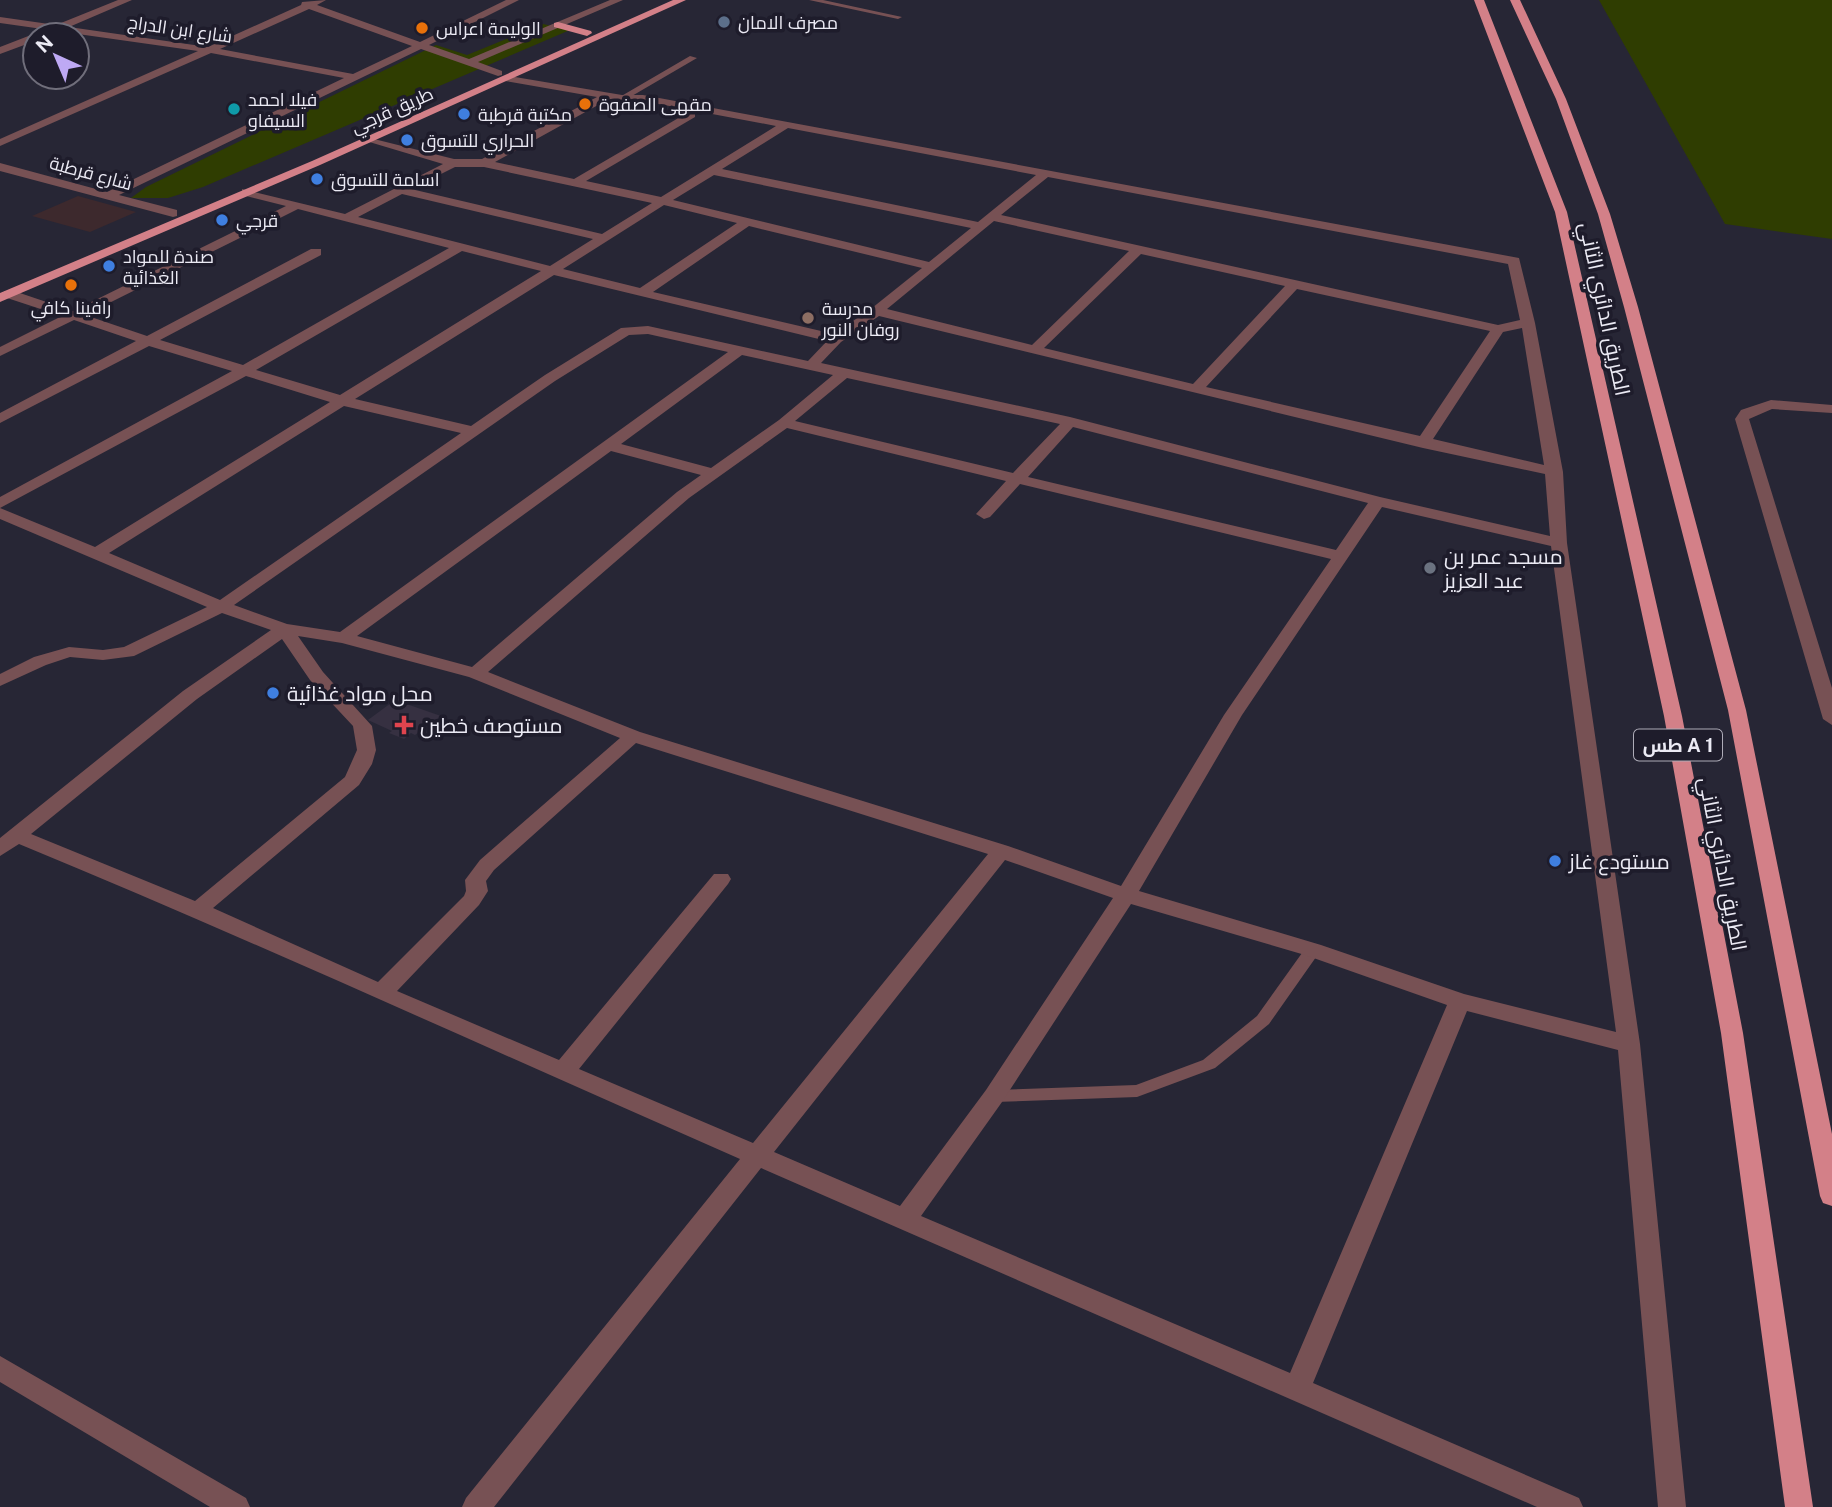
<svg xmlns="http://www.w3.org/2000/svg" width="1832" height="1507" viewBox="0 0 1832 1507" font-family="'Public Sans',Cairo,sans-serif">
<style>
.education{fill:#3d292d}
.medical{fill:#363041}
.green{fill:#2f3d01}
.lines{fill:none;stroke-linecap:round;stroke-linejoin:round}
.service{fill:#775154;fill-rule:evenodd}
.minor{fill:#775154;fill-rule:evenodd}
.trunk{fill:#d38088;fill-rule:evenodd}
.service-dot{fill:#5c6f8a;stroke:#1e1c2b;stroke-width:2.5}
.food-dot{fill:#e8710a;stroke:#1e1c2b;stroke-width:2.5}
.culture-dot{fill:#0f9aa8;stroke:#1e1c2b;stroke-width:2.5}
.shop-dot{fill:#3f7fe0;stroke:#1e1c2b;stroke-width:2.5}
.education-dot{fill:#8d6e63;stroke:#1e1c2b;stroke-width:2.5}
.worship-dot{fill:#6b7280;stroke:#1e1c2b;stroke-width:2.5}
.health-dot{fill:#e0444e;stroke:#1e1c2b;stroke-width:2.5}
.labels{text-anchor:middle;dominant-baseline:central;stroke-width:7;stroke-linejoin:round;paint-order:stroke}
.far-poi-label{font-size:18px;fill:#ebeaf4;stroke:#1e1c2b;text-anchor:start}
.far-street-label{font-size:18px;fill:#ebeaf4;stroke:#1e1c2b}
.shield{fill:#1e1c2b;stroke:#aeacb8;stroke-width:2}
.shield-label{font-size:19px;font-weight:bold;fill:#ebeaf4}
.street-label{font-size:21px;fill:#ebeaf4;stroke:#1e1c2b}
.poi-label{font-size:21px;fill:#ebeaf4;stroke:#1e1c2b;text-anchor:start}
</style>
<rect width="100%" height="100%" fill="#272635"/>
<path class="education" d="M 78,196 L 136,212 L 90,232 L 32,216 Z"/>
<path class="medical" d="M 395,700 L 441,716 L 415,735 L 411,733 L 404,739 L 389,733 L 392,731 L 368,720 Z"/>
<path class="green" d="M 1599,0 L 1832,0 L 1832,239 L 1725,224 Z
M 543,24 L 570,30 L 203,187 L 168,198 L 131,198 L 146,187 L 436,45 L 467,55 Z"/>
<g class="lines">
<path class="service" d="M 809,0 L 823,0 L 902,17 L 898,19 Z
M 690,56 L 697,58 L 625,100 L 618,98 Z
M 1313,944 L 1319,946 L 1321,950 L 1269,1024 L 1215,1068 L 1137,1097 L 994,1102 L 988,1101 L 985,1096 L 988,1091 L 994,1090 L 1136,1085 L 1203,1060 L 1257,1016 L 1307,946 Z"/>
<path class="minor" d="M 118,0 L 132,0 L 69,27 L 208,47 L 301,5 L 302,2 L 326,0 L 317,5 L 420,42 L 506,0 L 519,0 L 429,45 L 469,59 L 610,0 L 623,0 L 478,62 L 502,71 L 502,75 L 498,76 L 421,49 L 119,195 L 177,210 L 177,216 L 173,217 L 0,171 L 0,163 L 107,192 L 344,78 L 211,53 L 0,146 L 0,139 L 198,51 L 0,23 L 0,17 L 56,25 ZM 309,9 L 412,46 L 353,74 L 220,49 Z
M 31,35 L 39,35 L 35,35 L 35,41 L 0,54 L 0,47 Z
M 509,76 L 622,95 L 643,95 L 1519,258 L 1535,323 L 1563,472 L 1567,543 L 1640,1044 L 1686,1507 L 1658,1507 L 1618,1050 L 1467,1011 L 1313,1383 L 1579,1498 L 1583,1507 L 1537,1507 L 761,1168 L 494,1507 L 462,1507 L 466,1498 L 740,1159 C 500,1054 261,944 19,844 L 0,856 L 0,838 L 183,691 L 271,630 L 222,613 L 134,656 L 103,660 L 70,657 L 46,665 L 0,686 L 0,674 L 34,657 L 69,647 L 103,650 L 124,647 L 207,607 L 0,519 L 0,508 L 95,547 L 330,402 L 246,376 L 0,508 L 0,497 L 232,371 L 149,346 L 0,423 L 0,413 L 136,341 L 74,320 L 0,356 L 0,347 L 62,316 L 4,297 L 4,291 L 14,291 L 73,311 L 286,206 L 242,195 L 242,189 L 345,214 L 443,164 L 366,141 L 366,137 L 454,159 L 482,159 L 597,97 L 505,81 L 505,77 ZM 609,99 L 643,101 L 776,126 L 661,197 L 586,181 L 695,117 L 695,113 L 687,113 L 574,179 L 495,162 ZM 788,128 L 1036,175 L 978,222 L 722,169 ZM 455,167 L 484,167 L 652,203 L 602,234 L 411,189 ZM 714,175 L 971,228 L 929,262 L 673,200 ZM 1048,177 L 1508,264 L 1520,320 L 1498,325 L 1001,215 ZM 402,194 L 593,239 L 550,266 L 358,217 ZM 664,205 L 737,223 L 640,288 L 563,269 ZM 298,209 L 449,248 L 243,365 L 160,340 L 321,255 L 321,249 L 311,249 L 147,336 L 85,315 ZM 994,221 L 1129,251 L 1032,345 L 887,309 ZM 749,226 L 922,268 L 872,308 L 834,334 L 653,292 ZM 462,251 L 541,271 L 340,395 L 256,370 ZM 1141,254 L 1285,286 L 1193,384 L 1044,348 ZM 554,275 L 827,341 L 808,361 L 648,326 L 621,328 L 545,375 L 471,426 L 355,399 ZM 1297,289 L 1490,331 L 1420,436 L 1206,387 ZM 879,316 L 1423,448 L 1545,474 L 1550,536 L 1380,497 L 1070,417 L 821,363 L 841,342 ZM 1522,328 L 1544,465 L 1433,439 L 1503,332 ZM 648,334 L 728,352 L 340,632 L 287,624 L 234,605 L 555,381 L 629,335 ZM 742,355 L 833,375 L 779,420 L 711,468 L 621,444 ZM 847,378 L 1060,424 L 1013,473 L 795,421 ZM 344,406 L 461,433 L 220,600 L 109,553 ZM 1073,427 L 1368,503 L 1336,550 L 1028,477 ZM 787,428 L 1006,481 L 976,514 L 984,519 L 990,517 L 1020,484 L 1331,559 L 1224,715 L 1121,886 L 1008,846 L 640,732 L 488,672 L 689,498 ZM 611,451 L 701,475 L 677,492 L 472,667 L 357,636 ZM 1382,507 L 1551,546 L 1616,1032 L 1464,994 L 1321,945 L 1139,891 L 1242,715 ZM 298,636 L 342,643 L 469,677 L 620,738 L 480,860 L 465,880 L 466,891 L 464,896 L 378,982 L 213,908 L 359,785 L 372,764 L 376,750 L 372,726 L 323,672 ZM 282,639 L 310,680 L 353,726 L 357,750 L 345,777 L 195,901 L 31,834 L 197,699 ZM 636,743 L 988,854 L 753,1143 L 579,1069 L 728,884 L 731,879 L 728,874 L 714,874 L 559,1060 L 397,991 L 479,905 L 488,891 L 486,881 L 494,870 ZM 1005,860 L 1113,898 L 986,1090 L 900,1206 L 774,1152 ZM 1131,904 L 1305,955 L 1447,1005 L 1290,1373 L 921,1216 L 1002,1102 Z
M 1771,400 L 1832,405 L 1832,413 L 1772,409 L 1749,419 L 1832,688 L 1832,725 L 1823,719 L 1735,419 L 1741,410 Z
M 0,1356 L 246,1498 L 250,1507 L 210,1507 L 0,1382 Z"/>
<path class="trunk" d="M 673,0 L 686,0 L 320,165 L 0,302 L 0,293 L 312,161 Z
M 1474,0 L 1484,0 L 1567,212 L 1682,716 L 1743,1033 L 1813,1507 L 1785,1507 L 1721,1033 L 1664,716 L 1555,212 Z
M 1510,0 L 1520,0 L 1566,99 L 1610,214 L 1638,307 L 1746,710 L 1832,1134 L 1832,1206 L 1823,1203 L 1820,1196 L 1728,710 L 1624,307 L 1598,214 L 1556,99 Z
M 558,22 L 591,31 L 592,33 L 587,36 L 554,27 L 554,23 Z"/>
</g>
<circle class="service-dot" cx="724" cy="22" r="7"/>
<g class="food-dot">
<circle cx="422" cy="28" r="7"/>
<circle cx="585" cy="104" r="7"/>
<circle cx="71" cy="285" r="7"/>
</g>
<circle class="culture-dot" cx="234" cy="109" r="7"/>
<g class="shop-dot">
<circle cx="464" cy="114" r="7"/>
<circle cx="407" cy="140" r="7"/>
<circle cx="317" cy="179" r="7"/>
<circle cx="222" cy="220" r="7"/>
<circle cx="109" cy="266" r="7"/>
<circle cx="273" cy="693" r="7"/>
<circle cx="1555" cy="861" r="7"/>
</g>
<circle class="education-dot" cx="808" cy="318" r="7"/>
<circle class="worship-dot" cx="1430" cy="568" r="7"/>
<path class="health-dot" d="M400.5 714.5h7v7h7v7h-7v7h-7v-7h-7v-7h7z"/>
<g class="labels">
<g class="far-poi-label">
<text x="738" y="22">مصرف الامان</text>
<text x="436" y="28">الوليمة اعراس</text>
<text x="248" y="99">فيلا احمد<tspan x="248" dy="21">السيفاو</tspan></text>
<text x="599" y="104">مقهى الصفوة</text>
<text x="478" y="114">مكتبة قرطبة</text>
<text x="421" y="140">الحراري للتسوق</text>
<text x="331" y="179">اسامة للتسوق</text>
<text x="236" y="220">قرجي</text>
<text x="123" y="256">صندة للمواد<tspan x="123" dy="21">الغذائية</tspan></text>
<text x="71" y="307" text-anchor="middle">رافينا كافي</text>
<text x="822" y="308">مدرسة<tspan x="822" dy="21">روفان النور</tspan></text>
</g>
<g class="far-street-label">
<text transform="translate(180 29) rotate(8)">شارع ابن الدراج</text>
<text transform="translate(392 110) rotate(-24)">طريق قرجي</text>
<text transform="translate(91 173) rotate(15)">شارع قرطبة</text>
</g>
<rect class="shield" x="1634" y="729.5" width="88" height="31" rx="5"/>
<g class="shield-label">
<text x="1678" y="745">طس A 1</text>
</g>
<g class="street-label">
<text transform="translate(1605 309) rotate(78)">الطريق الدائري الثاني</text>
<text transform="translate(1723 864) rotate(79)">الطريق الدائري الثاني</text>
</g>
<g class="poi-label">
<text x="1444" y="556">مسجد عمر بن<tspan x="1444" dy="24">عبد العزيز</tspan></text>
<text x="287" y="693">محل مواد غذائية</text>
<text x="420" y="725">مستوصف خطين</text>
<text x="1569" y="861">مستودع غاز</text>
</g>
</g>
<g transform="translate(56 56) rotate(316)"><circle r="33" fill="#1e1c2b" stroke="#706e7b" stroke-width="2"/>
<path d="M0-5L12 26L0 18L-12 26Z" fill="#bea9f4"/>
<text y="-10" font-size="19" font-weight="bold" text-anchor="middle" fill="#ebeaf4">N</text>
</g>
</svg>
